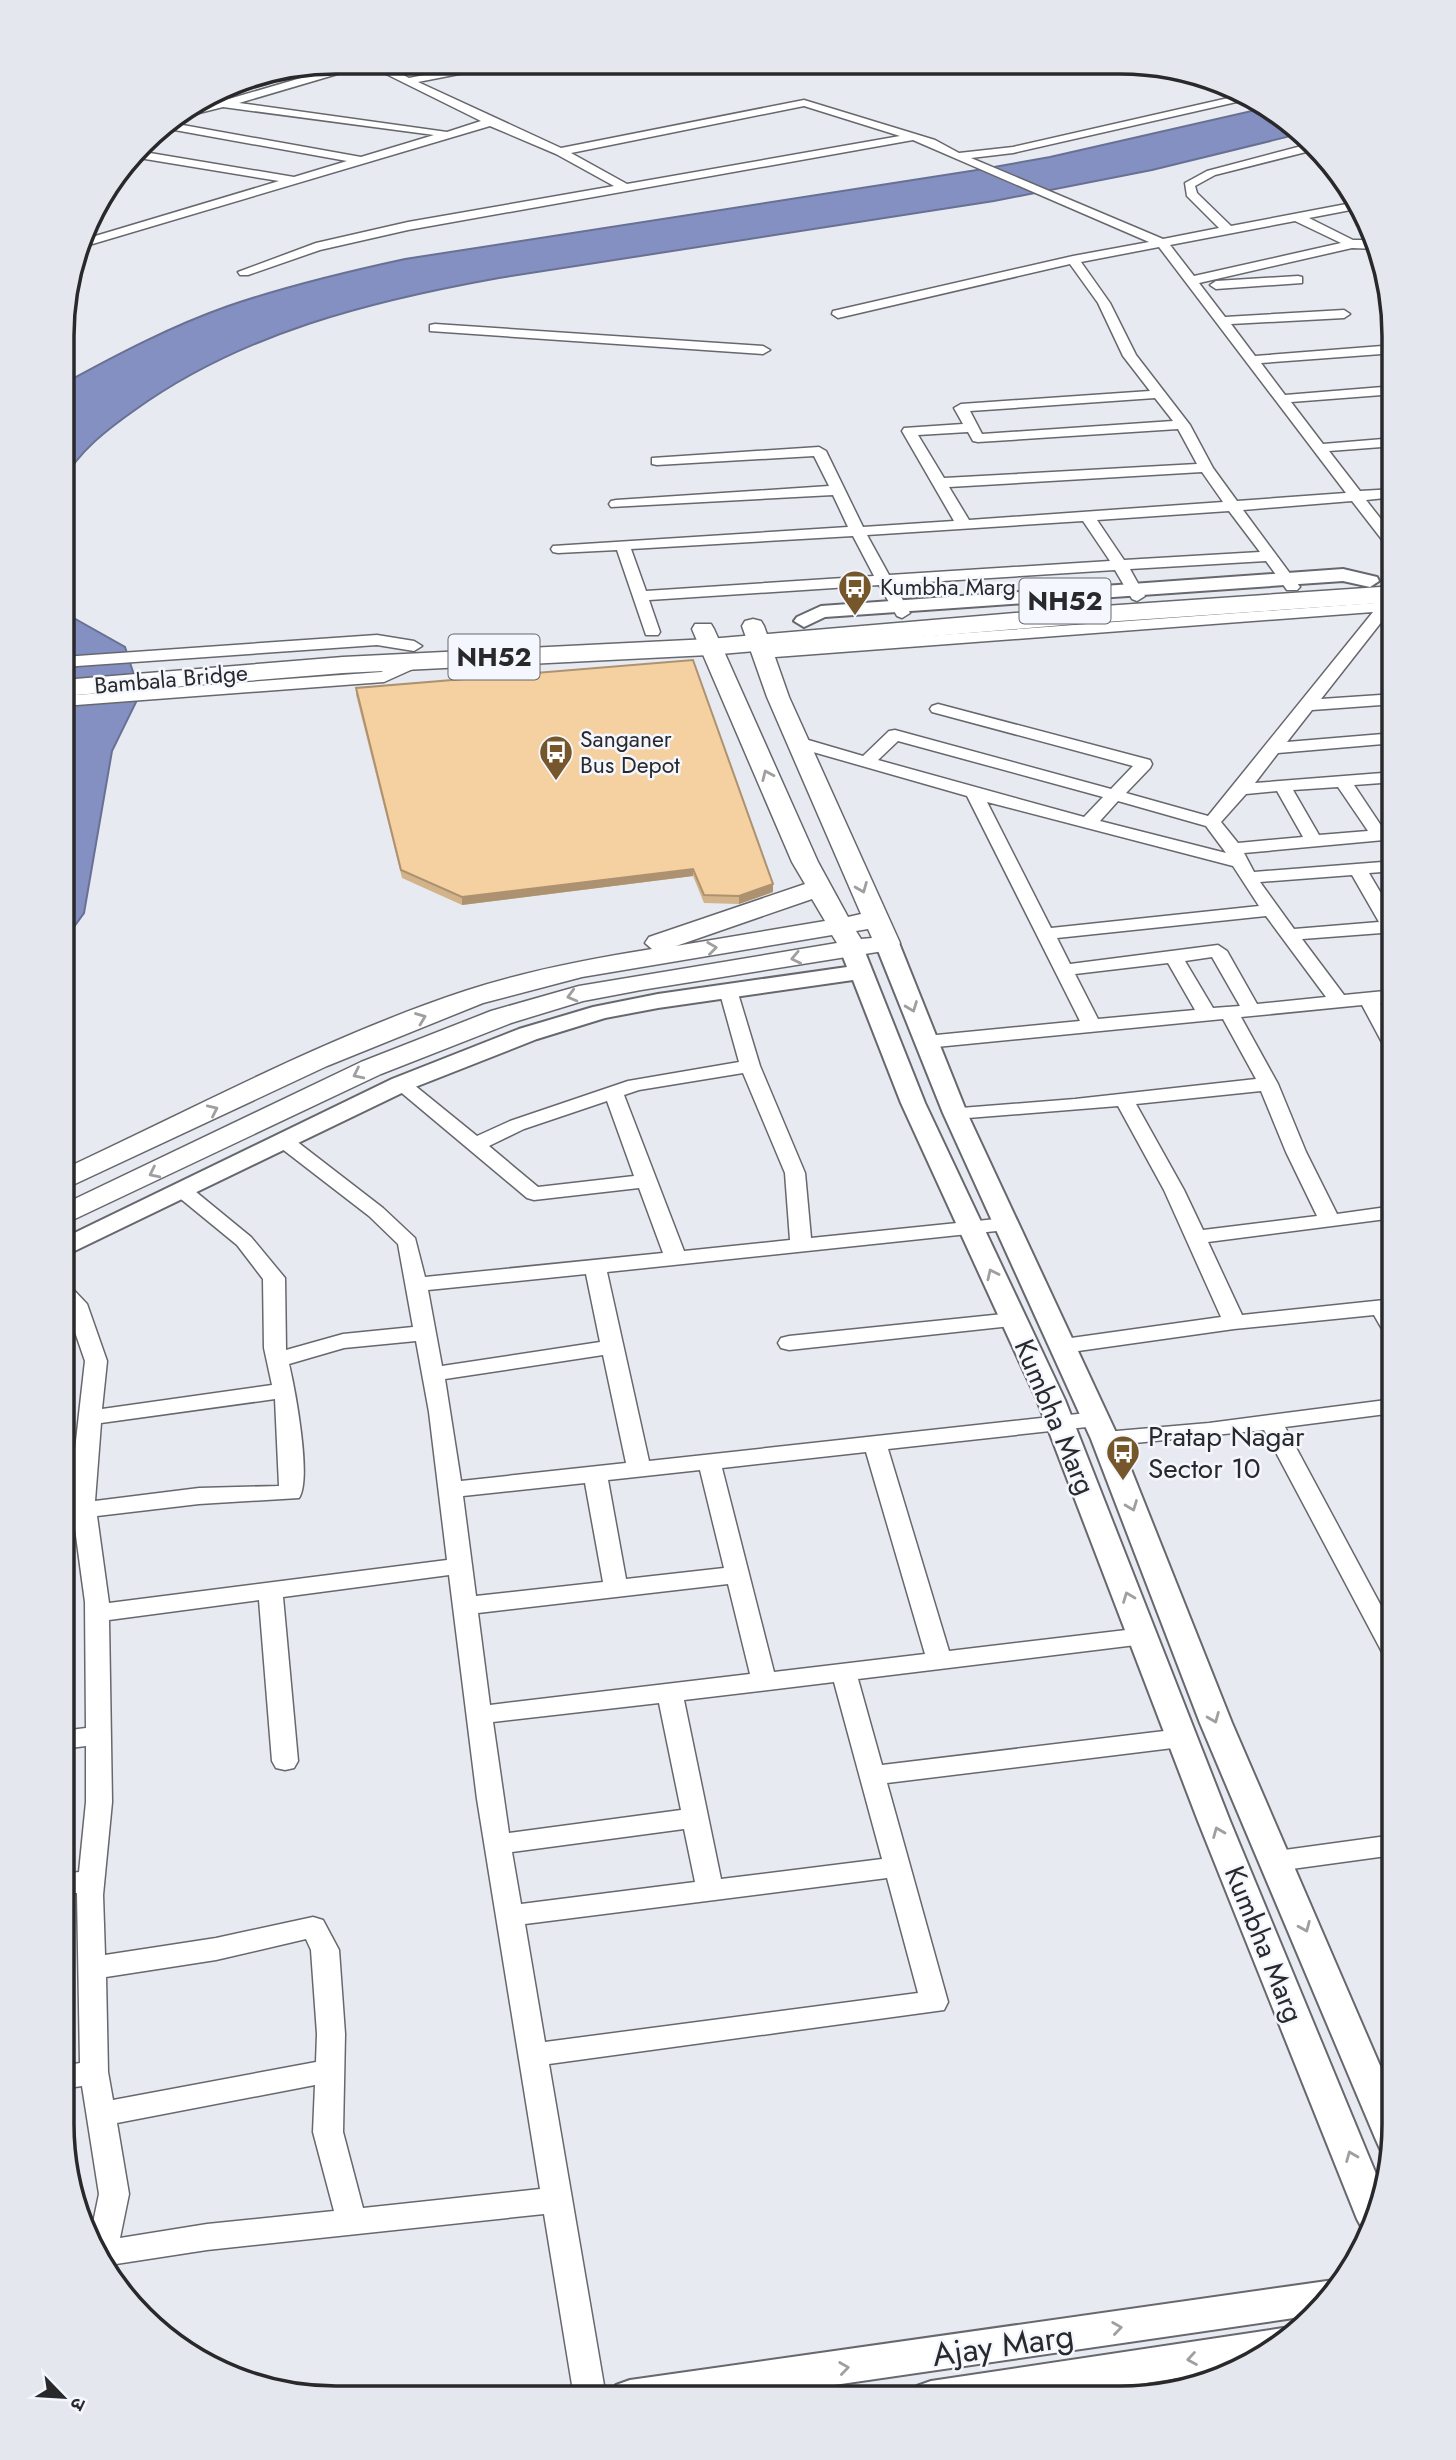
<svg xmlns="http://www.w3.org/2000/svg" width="1456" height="2460" viewBox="0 0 1456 2460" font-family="Jost,'Noto Sans Devanagari',sans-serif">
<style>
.water{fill:#8390c1;stroke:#687194;stroke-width:2}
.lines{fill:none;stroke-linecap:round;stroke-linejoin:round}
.minor-casing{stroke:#67686e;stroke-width:3}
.tertiary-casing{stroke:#67686e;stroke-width:4}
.secondary-casing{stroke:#67686e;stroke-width:3}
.trunk-casing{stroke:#67686e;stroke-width:3}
.minor{fill:#fff;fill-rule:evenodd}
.tertiary{fill:#fff;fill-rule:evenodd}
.secondary{fill:#fff;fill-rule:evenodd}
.trunk{fill:#fff;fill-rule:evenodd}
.wall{fill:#d3b38a}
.shaded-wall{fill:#ac9270}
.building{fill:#f5d0a0;stroke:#ac9270;stroke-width:2}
.oneway{stroke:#9f9fa0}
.labels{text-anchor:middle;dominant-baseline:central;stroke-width:5;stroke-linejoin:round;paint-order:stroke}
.far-poi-label{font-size:23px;fill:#29292c;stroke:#f5f7ff;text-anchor:start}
.far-street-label{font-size:23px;fill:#29292c;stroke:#f5f7ff}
.shield{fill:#f5f7ff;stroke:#66676b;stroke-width:2}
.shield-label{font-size:26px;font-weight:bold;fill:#29292c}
.street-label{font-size:28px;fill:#29292c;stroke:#f5f7ff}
.poi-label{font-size:28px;fill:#29292c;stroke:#f5f7ff;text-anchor:start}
.near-street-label{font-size:33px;fill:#29292c;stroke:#f5f7ff}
.rim{fill:none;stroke:#29292c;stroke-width:3.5}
</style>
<rect width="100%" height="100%" fill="#e8eaf1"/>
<path class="water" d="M 1269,107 L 1288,118 L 1303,133 L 1152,170 L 994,201 L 499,278 C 371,301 242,333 135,410 C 108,429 79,451 63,481 L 63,384 C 116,355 171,326 228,306 C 286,286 345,272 405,259 L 977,170 L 1050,157 Z
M 63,612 L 125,647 L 140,694 L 112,751 L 84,913 L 63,942 Z"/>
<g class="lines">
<g class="minor-casing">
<path id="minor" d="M 359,61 L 376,61 L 409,78 L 490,62 L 510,62 L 505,65 L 418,82 L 561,148 L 804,100 L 935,140 L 959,153 L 1013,147 L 1246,94 L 1254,98 L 1013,153 L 971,158 L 1163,239 L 1219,228 L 1187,196 L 1185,183 L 1207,171 L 1313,143 L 1318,149 L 1215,175 L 1195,186 L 1197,193 L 1231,226 L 1357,202 L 1361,208 L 1309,218 L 1353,240 L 1376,240 L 1378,249 L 1352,248 L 1199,283 L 1225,317 L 1344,310 L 1350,314 L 1344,318 L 1231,324 L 1255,356 L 1395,345 L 1395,353 L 1261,363 L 1285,395 L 1395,386 L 1395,394 L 1291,402 L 1323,444 L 1395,438 L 1395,446 L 1329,451 L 1360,491 L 1395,489 L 1395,497 L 1366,500 L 1395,537 L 1395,551 L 1390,550 L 1352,501 L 1243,510 L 1300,587 L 1297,590 L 1287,590 L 1266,561 L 1130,569 L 1145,596 L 1137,601 L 1132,599 L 1115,570 L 894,584 L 910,613 L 902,618 L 897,616 L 879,585 L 649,600 L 660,632 L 658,635 L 646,635 L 617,550 L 558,553 L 553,552 L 551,549 L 553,546 L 848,527 L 833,495 L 611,507 L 609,504 L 611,501 L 616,500 L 829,486 L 814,456 L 657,465 L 652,464 L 652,458 L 819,447 L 826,451 L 863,527 L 954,521 L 902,431 L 904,428 L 963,424 L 954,408 L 961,404 L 1150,391 L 1123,356 L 1098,303 L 1070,264 L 838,318 L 832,314 L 833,311 L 1073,256 L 1149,242 L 913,140 L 408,230 L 320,250 L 248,275 L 240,275 L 238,272 L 316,243 L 408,222 L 614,186 L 556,154 L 490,126 L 79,248 L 82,240 L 279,181 L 133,157 L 138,151 L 294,177 L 347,161 L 158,127 L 166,122 L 361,157 L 434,135 L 223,107 L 167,121 L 182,112 L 207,105 L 196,103 L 204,98 L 222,101 ZM 368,65 L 481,121 L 447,132 L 239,103 ZM 804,106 L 900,136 L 627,184 L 571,153 ZM 1295,221 L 1341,243 L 1194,276 L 1170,245 ZM 1159,247 L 1346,493 L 1237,501 L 1213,468 L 1190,425 L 1136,355 L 1110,303 L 1081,262 ZM 1155,398 L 1173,421 L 982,434 L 970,411 ZM 1178,429 L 1197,464 L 944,478 L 918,435 L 968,432 L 973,441 L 978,442 ZM 1202,472 L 1223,502 L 969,520 L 949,487 ZM 1229,511 L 1260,552 L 1124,560 L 1097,520 ZM 1083,521 L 1110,561 L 889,575 L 867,535 ZM 853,536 L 874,576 L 646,591 L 631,549 Z
M 1298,276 L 1302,277 L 1302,283 L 1216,289 L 1210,285 L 1216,281 Z
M 435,324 L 763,346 L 770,350 L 763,354 L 430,331 L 430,325 Z
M 1381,596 L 1389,602 L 1395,601 L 1395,611 L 1390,611 L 1321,699 L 1395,694 L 1395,704 L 1312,710 L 1287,742 L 1395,733 L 1395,743 L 1278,753 L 1255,783 L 1395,772 L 1395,782 L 1354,785 L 1384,830 L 1395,829 L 1395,839 L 1244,853 L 1254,872 L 1395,861 L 1395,871 L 1369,873 L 1395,917 L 1395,932 L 1302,939 L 1344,995 L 1395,990 L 1395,1002 L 1380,1003 L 1395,1030 L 1395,1054 L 1385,1048 L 1362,1005 L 1241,1017 L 1278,1084 L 1306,1152 L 1337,1214 L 1394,1206 L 1394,1218 L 1208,1242 L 1242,1315 L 1394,1299 L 1394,1338 L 1386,1336 L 1374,1315 L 1234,1329 L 1064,1353 L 1056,1351 L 1053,1346 L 1056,1341 L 1064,1339 L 1221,1317 L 1164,1190 L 1118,1106 L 955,1119 L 948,1117 L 945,1113 L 948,1109 L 1075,1099 L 1256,1079 L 1223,1019 L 926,1048 L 919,1046 L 916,1042 L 926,1036 L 1080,1021 L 967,796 L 792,746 L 790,742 L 798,737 L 863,756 L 889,731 L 895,730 L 1111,789 L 1133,766 L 932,712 L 930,709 L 932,706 L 938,704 L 1150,760 L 1152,764 L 1150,768 L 1126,793 L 1208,816 L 1373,612 L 762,658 L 754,653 L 762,648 L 1375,603 L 1376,598 ZM 898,741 L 1103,797 L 1084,817 L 878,760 ZM 1338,787 L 1368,831 L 1319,835 L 1293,790 ZM 1277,791 L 1303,837 L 1238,843 L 1221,822 L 1246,794 ZM 1118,801 L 1206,826 L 1226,853 L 1100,821 ZM 987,802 L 1233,866 L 1259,906 L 1051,928 ZM 1352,875 L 1379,922 L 1294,929 L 1260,882 ZM 1266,916 L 1326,997 L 1257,1004 L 1227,951 L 1218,945 L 1070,964 L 1057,938 ZM 1212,957 L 1240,1006 L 1213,1008 L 1185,961 ZM 1168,963 L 1195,1010 L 1098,1019 L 1075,974 ZM 1261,1091 L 1286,1152 L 1317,1216 L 1203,1230 L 1184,1190 L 1136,1104 Z
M 377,635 L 414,641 L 422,646 L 414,651 L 377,645 L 63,667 L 63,657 Z
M 418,656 L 426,661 L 424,664 L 384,682 L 63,706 L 63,696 L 381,672 Z
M 728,984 L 737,990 L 760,1066 L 805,1173 L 811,1238 L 1006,1218 L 1013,1220 L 1016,1224 L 1013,1228 L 1006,1230 L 607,1272 L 649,1461 L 1096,1412 L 1104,1414 L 1107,1419 L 1104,1424 L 1096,1426 L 888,1449 L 949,1651 L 1143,1628 L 1152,1631 L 1155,1637 L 1152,1643 L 858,1679 L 882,1765 L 1181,1729 L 1190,1732 L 1194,1738 L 1190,1744 L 1181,1747 L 887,1783 L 948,2002 L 944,2010 L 549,2064 L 606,2397 L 574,2397 L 544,2214 L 207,2250 L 103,2266 L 89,2242 L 99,2194 L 82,2086 L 61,2089 L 61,2066 L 80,2063 L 77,1893 L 62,1894 L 62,1874 L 79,1872 L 86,1802 L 86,1746 L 62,1749 L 62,1731 L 86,1728 L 85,1602 L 74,1521 L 62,1525 L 62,1509 L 72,1506 L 70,1494 L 85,1361 L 66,1306 L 62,1303 L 62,1285 L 70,1286 L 87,1304 L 107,1361 L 102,1409 L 272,1385 L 264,1348 L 263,1279 L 237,1245 L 176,1195 L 173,1191 L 176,1187 L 190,1187 L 251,1237 L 285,1278 L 286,1350 L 343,1334 L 413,1327 L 398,1244 L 369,1216 L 277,1145 L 274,1141 L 277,1137 L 291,1137 L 383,1208 L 415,1238 L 425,1277 L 663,1253 L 639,1188 L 534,1200 L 527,1198 L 391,1084 L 401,1078 L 408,1080 L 477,1136 L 510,1121 L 628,1081 L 739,1062 L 719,990 ZM 743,1073 L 785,1173 L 790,1240 L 684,1251 L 624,1095 L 639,1090 ZM 607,1101 L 634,1176 L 538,1187 L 489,1146 L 524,1129 ZM 586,1274 L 600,1342 L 442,1366 L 428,1290 ZM 416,1341 L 429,1412 L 447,1560 L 109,1603 L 97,1516 L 199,1504 L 299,1498 C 312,1479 295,1389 289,1364 L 344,1348 ZM 603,1355 L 626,1463 L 461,1481 L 445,1379 ZM 275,1399 L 279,1486 L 199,1488 L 95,1501 L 101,1423 ZM 866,1452 L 925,1654 L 774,1672 L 722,1468 ZM 700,1470 L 724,1568 L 626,1579 L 608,1480 ZM 585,1483 L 603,1582 L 476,1596 L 463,1496 ZM 449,1575 L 477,1799 L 540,2189 L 363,2208 L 343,2132 L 345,2034 L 339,1950 L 323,1920 L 313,1917 L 216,1938 L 105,1955 L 103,1895 L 112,1802 L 109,1620 L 259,1600 L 272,1761 L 276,1768 L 285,1770 L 294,1768 L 298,1761 L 283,1597 ZM 728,1584 L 750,1674 L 490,1705 L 478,1613 ZM 834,1682 L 882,1859 L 721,1879 L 684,1700 ZM 659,1703 L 681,1810 L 509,1833 L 493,1722 ZM 684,1829 L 695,1882 L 521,1904 L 512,1852 ZM 887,1878 L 918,1993 L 545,2042 L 525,1924 ZM 306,1939 L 311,1950 L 317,2034 L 316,2062 L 113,2100 L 108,2072 L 106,1977 L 216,1960 ZM 315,2085 L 313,2132 L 334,2211 L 207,2224 L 120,2238 L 129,2194 L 117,2123 Z
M 1013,1313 L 1021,1315 L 1024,1320 L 1021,1325 L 789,1350 L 781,1348 L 778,1343 L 781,1338 L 789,1336 Z
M 1394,1399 L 1394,1413 L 1285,1427 L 1394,1630 L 1394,1661 L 1385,1658 L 1382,1652 L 1264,1430 L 1105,1446 L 1097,1444 L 1094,1439 L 1097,1434 L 1105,1432 L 1209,1423 Z
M 1394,1835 L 1394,1855 L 1277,1871 L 1268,1868 L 1264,1861 L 1268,1854 L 1277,1851 Z"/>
</g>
<g class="tertiary-casing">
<path id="tertiary" d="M 1343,569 L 1377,577 L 1379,581 L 1370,587 L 1343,581 L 825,617 L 804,627 L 794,621 L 797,617 L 821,606 Z
M 887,936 L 895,938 L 899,943 L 967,1113 L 1119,1439 L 1232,1723 L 1394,2098 L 1392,2154 L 1381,2151 L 1376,2140 L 1200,1723 L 1091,1439 L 943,1113 L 875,943 L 879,938 Z
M 851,940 L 859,942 L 863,947 L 925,1103 L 1065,1400 L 1230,1821 L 1383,2191 L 1372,2233 L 1363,2230 L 1357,2219 L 1198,1821 L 1037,1400 L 901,1103 L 853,980 L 658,1008 L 605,1018 L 537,1039 L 410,1089 L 62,1257 L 62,1239 L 392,1079 L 519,1029 L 593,1007 L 658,994 L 847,967 L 839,947 L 843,942 Z
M 1334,2280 L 1343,2283 L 1314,2315 L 745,2398 L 610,2397 L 616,2385 L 630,2380 Z
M 1283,2328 L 1297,2333 L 1288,2342 L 1243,2368 L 1042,2399 L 911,2398 L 917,2386 L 931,2381 Z"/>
</g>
<g class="secondary-casing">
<path id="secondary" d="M 753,619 L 761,621 L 764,626 L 789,697 L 900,943 L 896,949 L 641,990 L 583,1001 L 511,1023 L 381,1074 L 62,1225 L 62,1205 L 361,1062 L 491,1011 L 579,986 L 837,943 L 832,935 L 582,977 L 483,1003 L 327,1066 L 62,1190 L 62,1170 C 195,1108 326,1037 465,991 C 526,971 589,959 652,949 L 645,943 L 649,937 L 805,884 L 792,862 L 692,629 L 695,624 L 711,624 L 714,629 L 818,862 L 848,917 L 861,914 L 767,697 L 742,626 L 745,621 ZM 812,899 L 825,921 L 676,946 ZM 868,929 L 872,938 L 861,939 L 856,931 Z"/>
</g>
<g class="trunk-casing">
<path id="trunk" d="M 1395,586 L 1395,602 L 1075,624 L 709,655 L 343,673 L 63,696 L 63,680 L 343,657 L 709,639 L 1075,608 Z"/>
</g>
<use href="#minor" class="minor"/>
<use href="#tertiary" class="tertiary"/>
<use href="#secondary" class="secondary"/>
<use href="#trunk" class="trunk"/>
</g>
<path class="wall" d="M 356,688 L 773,884 L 773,892 L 739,904 L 704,903 L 693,876 L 462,905 L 402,878 L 356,695 Z"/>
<path class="shaded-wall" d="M 693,869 L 693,876 L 462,905 L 462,897 Z
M 773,884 L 773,892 L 739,904 L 739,896 Z"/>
<path class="building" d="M 693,660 L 773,884 L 739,896 L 704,895 L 693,869 L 462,897 L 401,870 L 356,688 Z"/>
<defs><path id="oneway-chevron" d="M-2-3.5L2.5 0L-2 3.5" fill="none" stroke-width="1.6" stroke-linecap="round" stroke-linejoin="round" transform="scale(1.75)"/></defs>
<g class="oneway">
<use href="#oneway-chevron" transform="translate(767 775) rotate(-114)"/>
<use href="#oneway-chevron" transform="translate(862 888) rotate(68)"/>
<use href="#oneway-chevron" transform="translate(712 948) rotate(-8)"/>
<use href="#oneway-chevron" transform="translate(796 958) rotate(168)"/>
<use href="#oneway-chevron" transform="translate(572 996) rotate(165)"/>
<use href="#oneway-chevron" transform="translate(912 1007) rotate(69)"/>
<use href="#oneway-chevron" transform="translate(421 1018) rotate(-21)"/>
<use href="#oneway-chevron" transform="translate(358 1074) rotate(154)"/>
<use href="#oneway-chevron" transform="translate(213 1110) rotate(-25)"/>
<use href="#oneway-chevron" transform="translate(154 1173) rotate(154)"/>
<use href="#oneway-chevron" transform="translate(992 1274) rotate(-115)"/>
<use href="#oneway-chevron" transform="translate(1132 1506) rotate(69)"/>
<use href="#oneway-chevron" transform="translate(1128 1597) rotate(-111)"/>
<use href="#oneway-chevron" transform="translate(1214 1718) rotate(68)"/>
<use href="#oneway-chevron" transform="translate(1218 1832) rotate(-112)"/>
<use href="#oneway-chevron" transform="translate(1305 1927) rotate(67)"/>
<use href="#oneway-chevron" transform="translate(1351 2156) rotate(-112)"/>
<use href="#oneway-chevron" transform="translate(1117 2328) rotate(-8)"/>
<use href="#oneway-chevron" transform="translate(1192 2359) rotate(171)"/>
<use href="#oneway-chevron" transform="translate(844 2368) rotate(-8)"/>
</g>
<defs>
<g id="bus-pin" transform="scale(1.75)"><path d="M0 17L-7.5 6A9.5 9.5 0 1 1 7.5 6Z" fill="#76572c" stroke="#f5f7ff"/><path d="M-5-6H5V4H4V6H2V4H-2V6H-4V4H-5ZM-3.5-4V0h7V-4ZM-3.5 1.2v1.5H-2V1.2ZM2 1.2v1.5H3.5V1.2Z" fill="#fff"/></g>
</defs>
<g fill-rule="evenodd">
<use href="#bus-pin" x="855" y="587"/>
<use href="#bus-pin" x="556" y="752"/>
<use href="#bus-pin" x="1123" y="1452"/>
</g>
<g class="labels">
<g class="far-poi-label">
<text x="880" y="587">Kumbha Marg</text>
<text x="580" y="739">Sanganer<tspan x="580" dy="26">Bus Depot</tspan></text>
</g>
<g class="far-street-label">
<text transform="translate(171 679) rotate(-5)">Bambala Bridge</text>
</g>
<g class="shield">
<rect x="1019.5" y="578.5" width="91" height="45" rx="5"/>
<rect x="448.5" y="634.5" width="91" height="45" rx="5"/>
</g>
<g class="shield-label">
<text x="1065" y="601">NH52</text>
<text x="494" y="657">NH52</text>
</g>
<g class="street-label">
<text transform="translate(1055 1417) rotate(67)">Kumbha Marg</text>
<text transform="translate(1264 1944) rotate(68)">Kumbha Marg</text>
</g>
<g class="poi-label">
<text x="1148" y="1436">Pratap Nagar<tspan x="1148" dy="32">Sector 10</tspan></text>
</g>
<g class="near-street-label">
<text transform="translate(1003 2345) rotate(-8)">Ajay Marg</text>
</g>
</g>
<path d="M0 0H1456V2460H0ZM336 74H1120A262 262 0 0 1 1382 336V2124A262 262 0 0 1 1120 2386H336A262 262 0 0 1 74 2124V336A262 262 0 0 1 336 74Z" fill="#e5e7ee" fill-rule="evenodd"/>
<path class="rim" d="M336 74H1120A262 262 0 0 1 1382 336V2124A262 262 0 0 1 1120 2386H336A262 262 0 0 1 74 2124V336A262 262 0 0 1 336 74Z"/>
<g transform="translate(63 2397) rotate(115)" stroke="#f5f7ff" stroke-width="5" paint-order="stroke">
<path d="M0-5L12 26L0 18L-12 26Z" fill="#29292c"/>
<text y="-10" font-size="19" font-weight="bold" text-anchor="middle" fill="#29292c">उ</text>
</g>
</svg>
